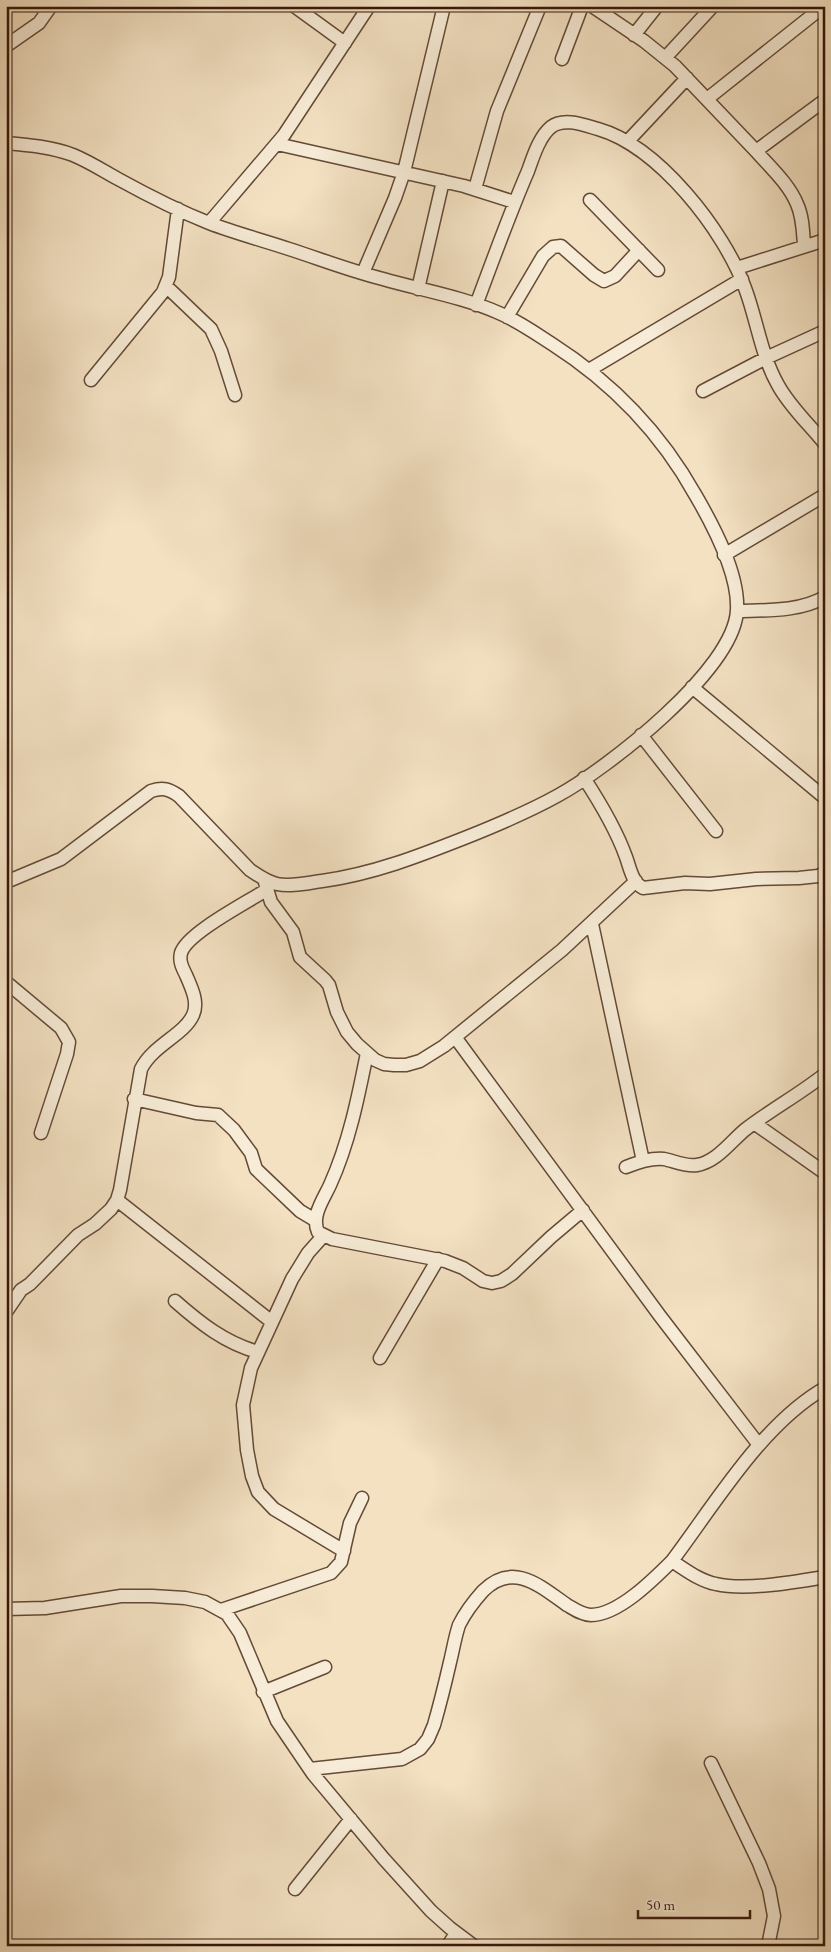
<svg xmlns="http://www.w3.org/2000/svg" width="831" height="1952" viewBox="0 0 831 1952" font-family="'EB Garamond',serif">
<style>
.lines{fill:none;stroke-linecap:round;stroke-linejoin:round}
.street-casing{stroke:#644a37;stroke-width:15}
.street{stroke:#f7ecd7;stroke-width:12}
</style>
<rect width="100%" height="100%" fill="#f3e1c2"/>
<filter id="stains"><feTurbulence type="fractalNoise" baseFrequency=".004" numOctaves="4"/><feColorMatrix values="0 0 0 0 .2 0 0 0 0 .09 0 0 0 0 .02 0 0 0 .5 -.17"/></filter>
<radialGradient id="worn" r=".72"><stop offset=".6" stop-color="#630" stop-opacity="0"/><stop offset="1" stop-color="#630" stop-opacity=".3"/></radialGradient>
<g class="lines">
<g class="street-casing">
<path id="street" d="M 294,6 L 345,43
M 592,6 L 644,41 L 675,66 L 756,151 L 825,100
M 634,35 L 657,6
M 6,46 L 39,23 L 51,6
M 665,58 L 713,6
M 562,59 L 582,6
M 707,99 L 824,6
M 628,141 L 687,78
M 6,143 C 29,145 52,147 73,155 C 90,162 105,172 120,180 C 149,196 179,211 209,223 C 235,233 262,240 289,249 C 320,259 351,271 383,279 C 421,290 463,297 499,313 C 518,321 535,333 552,344 C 613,383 661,433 696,496 C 714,527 739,574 737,610 C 735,669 607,769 557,796 C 528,812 497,825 467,837 C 419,856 373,874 322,881 C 307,883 291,887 277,884 C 267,882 259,876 250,870 L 179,796 C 169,789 163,787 151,791 L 61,859 L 6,882
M 277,144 L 464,186 L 514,202
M 756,151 C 770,167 789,184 797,204 C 803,217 803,232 804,246
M 475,189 L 497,111 L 540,6
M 590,200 L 658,270
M 209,223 L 284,135 L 369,6
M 737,268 L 825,240
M 363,273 L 395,198 L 404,172 L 444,6
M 166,286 L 211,329 L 221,351 L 235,395
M 418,289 L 443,181
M 476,305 C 493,260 509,215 528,171 C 533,157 539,137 551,127 C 564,117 584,125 598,129 C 658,146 724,230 745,288 C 757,320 761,355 778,385 C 790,407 809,424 825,444
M 507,317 L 543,256 L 553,247 L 561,246 L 594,275 L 604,281 L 615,276 L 639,250
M 589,370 L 742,279
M 91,380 L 163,292 L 169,277 L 178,209
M 703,391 L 766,358 L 825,331
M 724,555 L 825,495
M 737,611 C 766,610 799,612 825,597
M 692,687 L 825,798
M 641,735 L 716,831
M 584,778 C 601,804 616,829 626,857 C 630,868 632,882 643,888 L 685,883 L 710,884 L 756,879 L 799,878 L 818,876 L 825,873
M 264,879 L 271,902 L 293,932 L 300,957 L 325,980 L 329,985 L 337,1012 L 347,1032 L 357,1044 L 375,1060 L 384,1064 L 394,1065 L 406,1065 L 420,1061 L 444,1046 L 562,950 L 636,881
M 592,924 L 643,1161
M 6,982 L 61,1028 L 69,1042 L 67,1054 L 41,1133
M 455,1037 L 660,1316 L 759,1445
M 367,1053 C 358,1098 349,1143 330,1185 C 323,1200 311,1216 318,1232 L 332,1239 L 445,1261 L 463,1268 L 483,1281 L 492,1283 L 501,1281 L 512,1274 L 551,1237 L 583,1210
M 134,1099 L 196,1113 L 218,1115 L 234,1130 L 251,1153 L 256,1169 L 300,1211 L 315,1220
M 754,1123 L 825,1173
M 626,1167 C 639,1162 650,1158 664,1159 C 674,1161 686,1167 697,1165 C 717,1162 732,1140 746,1129 C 772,1109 800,1094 825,1074
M 117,1200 L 272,1322
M 324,1235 L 308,1253 L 292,1279 L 251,1368 L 243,1405 L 247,1450 L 252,1476 L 258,1492 L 274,1509 L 344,1551
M 175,1301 C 200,1323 225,1343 258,1352
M 6,1312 L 21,1290 L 30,1284 L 78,1235 L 95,1224 L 111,1209 L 117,1200 L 120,1190 L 141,1069 C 153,1045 184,1035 193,1015 C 199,1002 191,987 186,975 C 182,967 179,961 181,953 C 187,933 248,902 266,890
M 380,1358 L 438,1259
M 672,1561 C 686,1570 700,1581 716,1584 C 745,1591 795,1582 825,1577
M 6,1609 L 45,1608 L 121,1596 L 152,1596 L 185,1598 L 205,1602 L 227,1614 L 240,1633 L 277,1721 L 313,1774 L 384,1859 L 431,1911 L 450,1928 L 474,1946
M 221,1610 L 331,1573 L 341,1562 L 350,1523 L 362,1498
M 263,1692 L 325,1667
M 711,1763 L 759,1863 L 769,1889 L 774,1916 L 768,1946
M 310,1769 L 402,1759 L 420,1749 L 428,1739 L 434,1725 C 440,1704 445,1684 450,1662 C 453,1650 455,1637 459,1625 C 465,1613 474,1601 483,1591 C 513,1561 540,1586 567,1605 C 574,1609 582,1615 591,1615 C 618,1615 653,1580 672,1561 C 715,1504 762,1424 825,1388
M 295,1889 L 351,1819
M 448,1946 L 456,1933"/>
</g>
<use href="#street" class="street"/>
</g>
<rect width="831" height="1952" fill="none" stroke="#f3e1c2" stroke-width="25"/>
<rect x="8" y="8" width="816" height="1937" fill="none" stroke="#351709" stroke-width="2.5"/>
<rect x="12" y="12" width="806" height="1927" fill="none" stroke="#351709"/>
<path d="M638 1910v8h112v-8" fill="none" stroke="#351709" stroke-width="2.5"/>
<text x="646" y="1910" font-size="15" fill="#351709" stroke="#f7ecd7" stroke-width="4" paint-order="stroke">50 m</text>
<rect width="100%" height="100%" filter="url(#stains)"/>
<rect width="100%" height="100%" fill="url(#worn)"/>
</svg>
